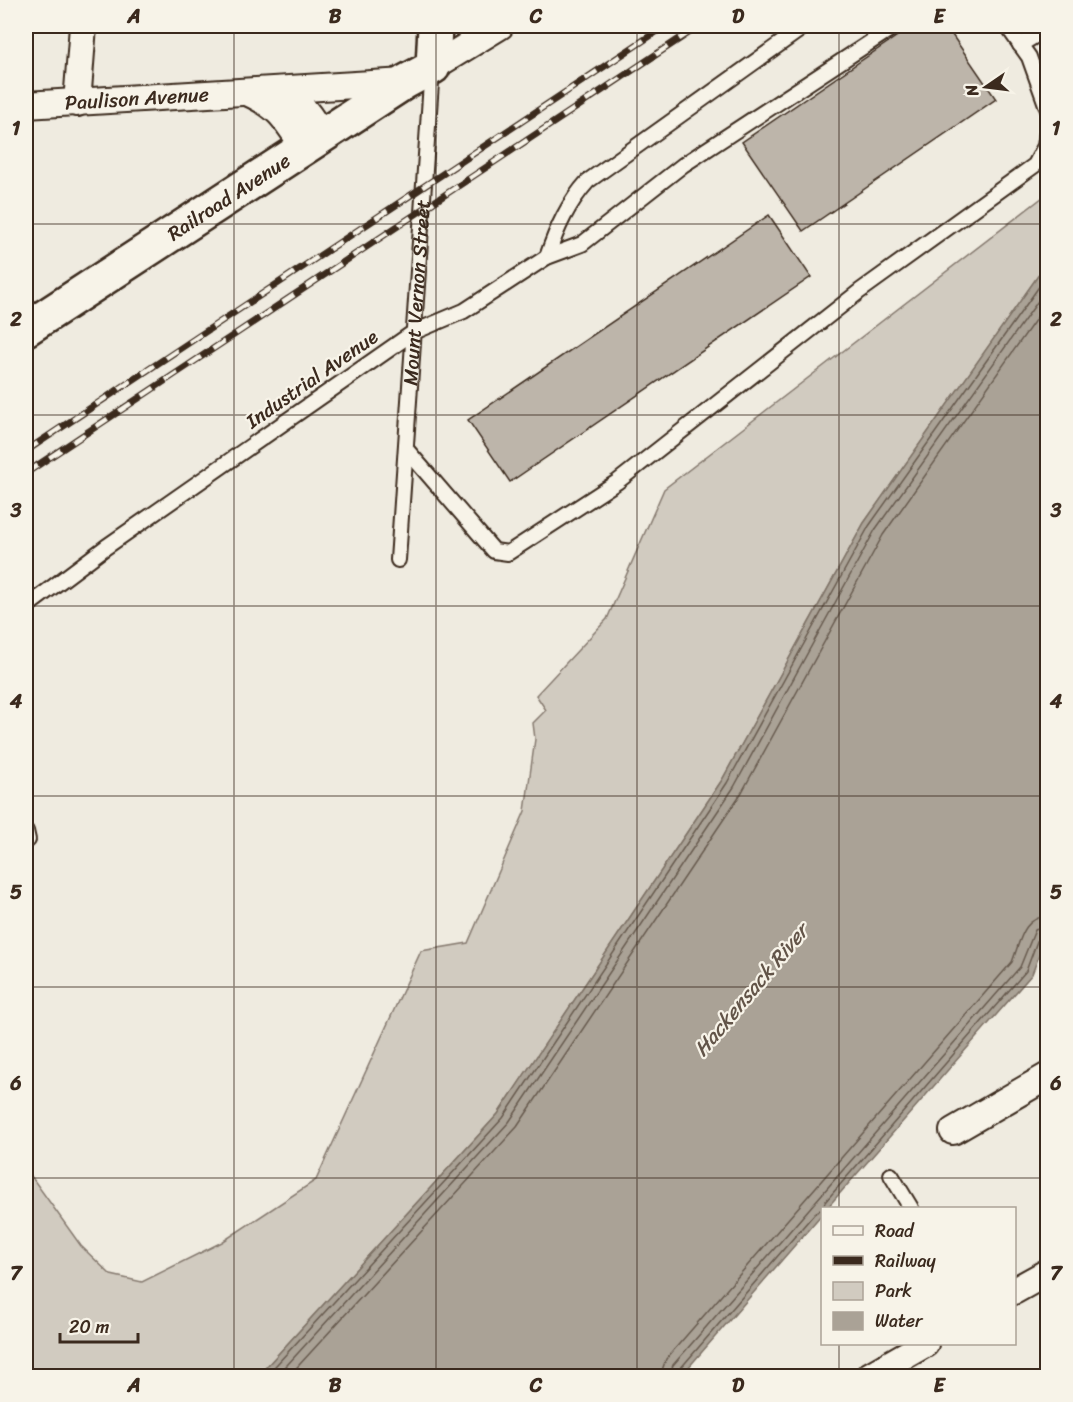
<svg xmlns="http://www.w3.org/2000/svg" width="1073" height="1402" viewBox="0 0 1073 1402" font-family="Sriracha,sans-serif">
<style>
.green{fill:#d1cbc0;stroke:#867a6f;stroke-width:1.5}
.water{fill:#aaa296;stroke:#7e7266;stroke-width:1.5}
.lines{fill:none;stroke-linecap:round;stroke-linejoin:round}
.shore{stroke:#675a4e;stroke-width:1.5}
.building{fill:#bdb5aa;stroke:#3b2a1e;stroke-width:1.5}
.service-casing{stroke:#3b2a1e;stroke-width:18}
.minor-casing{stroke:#3b2a1e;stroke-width:30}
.secondary-casing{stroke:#3b2a1e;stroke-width:38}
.service{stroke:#f7f3e8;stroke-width:14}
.minor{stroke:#f7f3e8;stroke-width:26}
.secondary{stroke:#f7f3e8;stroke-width:33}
.rail-casing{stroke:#3b2a1e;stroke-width:7}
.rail{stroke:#f7f3e8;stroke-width:4.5;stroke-dasharray:14;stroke-linecap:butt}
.grid{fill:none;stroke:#3b2a1e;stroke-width:1.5;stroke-opacity:0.55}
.labels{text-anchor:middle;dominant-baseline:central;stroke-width:4.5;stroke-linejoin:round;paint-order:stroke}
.street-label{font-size:20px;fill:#3b2a1e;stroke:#f7f3e8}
.water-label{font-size:21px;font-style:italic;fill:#625448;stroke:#f7f3e8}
.neatline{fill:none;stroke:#3b2a1e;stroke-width:2}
.grid-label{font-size:20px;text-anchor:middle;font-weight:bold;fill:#3b2a1e}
</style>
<rect width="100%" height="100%" fill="#efebe0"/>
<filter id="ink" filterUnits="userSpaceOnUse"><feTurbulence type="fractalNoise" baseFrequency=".0167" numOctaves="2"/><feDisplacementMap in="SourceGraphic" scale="12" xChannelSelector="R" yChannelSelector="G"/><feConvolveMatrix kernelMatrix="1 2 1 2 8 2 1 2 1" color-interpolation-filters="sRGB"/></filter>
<g filter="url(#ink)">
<path class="green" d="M 1047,194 L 1047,263 L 864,523 L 722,780 L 498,1114 L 258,1376 L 26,1376 L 26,1169 L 81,1246 L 111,1275 L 142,1282 L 222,1242 L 316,1180 L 421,951 L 468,943 L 525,811 L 535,739 L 533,723 L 546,710 L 536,695 L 607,619 L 664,489 Z"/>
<path class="water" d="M 1047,263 L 1048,932 L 1032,974 L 827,1208 L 822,1208 L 822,1214 L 681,1376 L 258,1376 L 498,1114 L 722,780 L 864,523 Z"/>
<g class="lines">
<path class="shore" d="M 823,1208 L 825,1202 L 1026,971 L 1039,936 L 1048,933
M 266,1376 L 503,1118 L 727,783 L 869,526 L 1048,274
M 277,1376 L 509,1122 L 734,787 L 875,530 L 1048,287
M 289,1376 L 517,1127 L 742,792 L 883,535 L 1048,302
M 660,1376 L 666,1359 L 1012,962 C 1020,943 1022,917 1048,916
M 669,1376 L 673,1365 L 1020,967 L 1035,930 L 1048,925
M 677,1376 L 679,1370 L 815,1213 L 822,1209"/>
</g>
<path class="building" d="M 912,26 L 946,26 L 996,99 L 803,231 L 742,142 Z
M 769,215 L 811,277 L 510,482 L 468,420 Z"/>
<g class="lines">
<g class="service-casing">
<g id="service">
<path d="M 1007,26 L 1029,57 L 1048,110"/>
<path d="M 1020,45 L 1048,28"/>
<path d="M 547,257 C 557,228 568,203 588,181 L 805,26"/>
<path d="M 406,449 L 494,551 L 508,553 L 617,482 L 860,291 L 1035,165 L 1045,146 L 1048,125"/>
<path id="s1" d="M 398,560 L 432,68"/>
<path d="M 26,607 L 106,547 L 414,332 L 464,311 L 547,257 L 582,244 L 683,165 L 895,26"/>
<path d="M 26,831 L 28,840"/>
<path d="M 891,1175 L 911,1208"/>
</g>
</g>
<g class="minor-casing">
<g id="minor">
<path d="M 433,67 L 500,26"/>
<path d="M 281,90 C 300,103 311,115 321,136"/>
<path d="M 247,92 C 280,107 285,118 304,147"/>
<path d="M 77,103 L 83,26"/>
<path id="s2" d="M 26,105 L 405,82"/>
<path d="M 953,1131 L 1048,1076"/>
<path d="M 1014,1291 L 1048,1272"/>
<path d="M 869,1376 L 925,1344"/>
</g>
</g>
<g class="secondary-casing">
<g id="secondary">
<path id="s3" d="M 26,329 L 405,82 L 433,67 L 435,26"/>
</g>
</g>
<use href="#service" class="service"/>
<use href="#minor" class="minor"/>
<use href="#secondary" class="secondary"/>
<g class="rail-casing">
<path id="rail" d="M 26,451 L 665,26
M 26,473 L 699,26"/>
</g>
<use href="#rail" class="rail"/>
</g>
</g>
<path class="grid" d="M 234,26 L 234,1376M 436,26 L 436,1376M 637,26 L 637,1376M 839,26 L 839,1208M 26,224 L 1048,224M 26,415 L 1048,415M 26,606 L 1048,606M 26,796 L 1048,796M 26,987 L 1048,987M 26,1178 L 1048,1178M 839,1344 L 839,1376"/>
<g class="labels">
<g class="street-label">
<text stroke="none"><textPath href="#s2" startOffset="111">Paulison Avenue</textPath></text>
<text stroke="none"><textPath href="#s3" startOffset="242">Railroad Avenue</textPath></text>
<text stroke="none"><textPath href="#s1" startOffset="268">Mount Vernon Street</textPath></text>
<text transform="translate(312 379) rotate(-35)">Industrial Avenue</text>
</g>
<g class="water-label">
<text transform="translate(751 990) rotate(-50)">Hackensack River</text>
</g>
</g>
<rect width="1073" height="1402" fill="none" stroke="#f7f3e8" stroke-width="66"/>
<rect x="821" y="1207" width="195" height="138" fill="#f7f3e8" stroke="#aca397" stroke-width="1.5"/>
<rect x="833" y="1226" width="30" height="9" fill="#f7f3e8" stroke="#aca397" stroke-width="1.5"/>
<text x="875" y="1237" font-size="18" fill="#3b2a1e">Road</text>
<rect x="833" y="1256" width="30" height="9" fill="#3b2a1e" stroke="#aca397" stroke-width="1.5"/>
<text x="875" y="1267" font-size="18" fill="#3b2a1e">Railway</text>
<rect x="833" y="1282" width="30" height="18" fill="#d1cbc0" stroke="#aca397" stroke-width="1.5"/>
<text x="875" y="1297" font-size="18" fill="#3b2a1e">Park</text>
<rect x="833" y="1312" width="30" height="18" fill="#aaa296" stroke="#aca397" stroke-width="1.5"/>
<text x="875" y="1327" font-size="18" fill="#3b2a1e">Water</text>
<g transform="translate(986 87) rotate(256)" stroke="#f7f3e8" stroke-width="4.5" paint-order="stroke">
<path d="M0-4.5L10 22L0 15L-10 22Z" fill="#3b2a1e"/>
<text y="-9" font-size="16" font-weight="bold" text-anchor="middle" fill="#3b2a1e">N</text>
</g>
<path d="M60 1333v9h78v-9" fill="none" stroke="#3b2a1e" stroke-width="3"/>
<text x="69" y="1333" font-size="18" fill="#3b2a1e" stroke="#f7f3e8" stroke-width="4.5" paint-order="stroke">20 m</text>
<rect x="33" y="33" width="1007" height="1336" class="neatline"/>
<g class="grid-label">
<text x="134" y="23">A</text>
<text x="335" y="23">B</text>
<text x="536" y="23">C</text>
<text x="738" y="23">D</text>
<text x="939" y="23">E</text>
<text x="16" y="135">1</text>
<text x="1056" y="135">1</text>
<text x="16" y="326">2</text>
<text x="1056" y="326">2</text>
<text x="16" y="517">3</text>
<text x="1056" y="517">3</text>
<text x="16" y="708">4</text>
<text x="1056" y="708">4</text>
<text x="16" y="899">5</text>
<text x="1056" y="899">5</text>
<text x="16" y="1090">6</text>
<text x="1056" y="1090">6</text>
<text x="16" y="1280">7</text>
<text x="1056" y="1280">7</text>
<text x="134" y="1392">A</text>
<text x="335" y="1392">B</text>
<text x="536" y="1392">C</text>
<text x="738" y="1392">D</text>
<text x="939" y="1392">E</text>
</g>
</svg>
